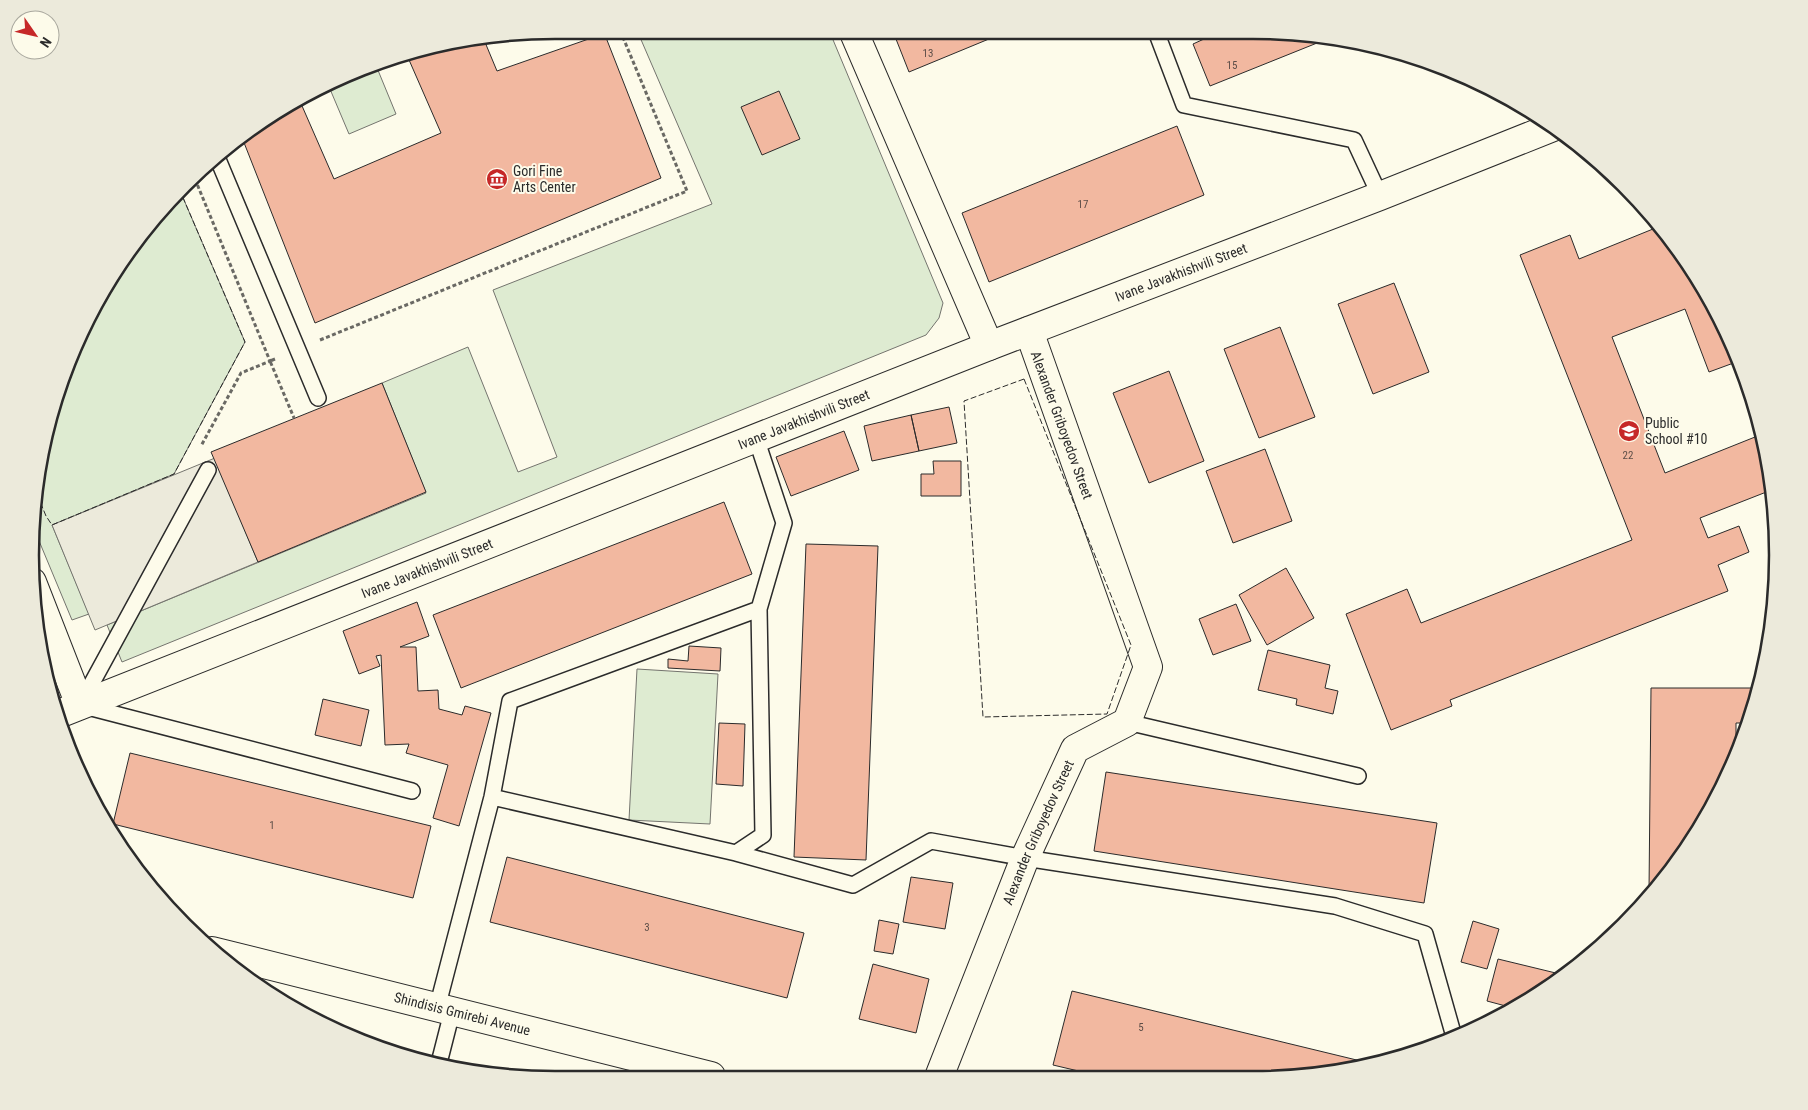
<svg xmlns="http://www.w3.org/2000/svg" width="1808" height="1110" viewBox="0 0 1808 1110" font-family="'Roboto Condensed',sans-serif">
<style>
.green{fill:#deebd1;stroke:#74746e}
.parking{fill:#eceadb;stroke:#74746e}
.building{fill:#f2b8a0;stroke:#2b2b2b}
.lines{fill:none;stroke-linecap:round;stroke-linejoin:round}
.lane-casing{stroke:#2b2b2b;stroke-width:18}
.street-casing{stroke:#2b2b2b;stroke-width:30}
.secondary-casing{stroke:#2b2b2b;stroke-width:30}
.path{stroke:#6a6964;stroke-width:3;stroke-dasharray:4 2.5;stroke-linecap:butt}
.lane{stroke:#fdfbea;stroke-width:15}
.street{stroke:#fdfbea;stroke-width:28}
.secondary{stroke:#fdfbea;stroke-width:28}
.fence{stroke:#2b2b2b;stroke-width:1;stroke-dasharray:6 2.5;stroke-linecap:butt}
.labels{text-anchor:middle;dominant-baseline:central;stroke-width:4;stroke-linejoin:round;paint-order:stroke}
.number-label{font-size:11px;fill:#5d4e48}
.poi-label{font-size:14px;fill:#2b2b2b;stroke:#fdfbea;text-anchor:start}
.street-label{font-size:14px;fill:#2b2b2b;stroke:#fdfbea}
.rim{fill:none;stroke:#2b2b2b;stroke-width:2.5}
</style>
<rect width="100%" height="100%" fill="#fdfbea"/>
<path class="green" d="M 639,35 L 831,35 L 943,303 L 939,318 L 926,335 L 122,662 L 107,625 L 426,493 L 382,383 L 468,347 L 518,472 L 557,457 L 493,290 L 712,204 Z
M 375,63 L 396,114 L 349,134 L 327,82 Z
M 181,193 L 245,342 L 174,474 L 52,525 L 89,614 L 72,620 L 32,524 L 35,486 L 58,387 L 84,323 L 138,236 Z
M 637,669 L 718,674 L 710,824 L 629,820 Z"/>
<path class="parking" d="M 215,458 L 258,562 L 95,630 L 52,525 Z"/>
<path class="building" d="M 894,34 L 1001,34 L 909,72 Z
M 1215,34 L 1321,34 L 1332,37 L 1210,86 L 1193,44 Z
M 482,35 L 497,71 L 600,35 L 605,35 L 661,178 L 315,323 L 241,135 L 299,99 L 334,179 L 441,133 L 406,53 Z
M 779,91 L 800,139 L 762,155 L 741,107 Z
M 1177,126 L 1204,195 L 989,282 L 962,213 Z
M 1648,209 L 1708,292 L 1739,361 L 1709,372 L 1685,309 L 1612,337 L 1665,473 L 1755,437 L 1772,481 L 1774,489 L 1700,518 L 1708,538 L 1739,526 L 1749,552 L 1718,565 L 1728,591 L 1450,700 L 1452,706 L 1391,730 L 1346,614 L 1407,589 L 1421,623 L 1632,540 L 1520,255 L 1570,235 L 1579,259 L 1653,229 L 1645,210 Z
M 1394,283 L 1429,372 L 1373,394 L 1338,304 Z
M 1280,327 L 1315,417 L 1259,438 L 1224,349 Z
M 1169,371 L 1204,461 L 1149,483 L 1113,393 Z
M 382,383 L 426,492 L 258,562 L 211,452 Z
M 949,407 L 957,443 L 919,451 L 911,415 Z
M 911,415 L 919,451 L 872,461 L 864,426 Z
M 844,431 L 859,470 L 791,496 L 776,457 Z
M 1265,449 L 1292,521 L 1233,543 L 1206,471 Z
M 933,461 L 961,461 L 961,496 L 921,496 L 921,474 L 934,474 Z
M 724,502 L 752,574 L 461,688 L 433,615 Z
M 806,544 L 878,546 L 866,860 L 794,857 Z
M 1286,568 L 1314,618 L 1267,645 L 1239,595 Z
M 417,602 L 429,636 L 400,647 L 416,647 L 418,691 L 438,690 L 439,709 L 462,715 L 465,706 L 491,713 L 459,826 L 433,818 L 448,765 L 406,753 L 409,744 L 385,745 L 381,655 L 376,656 L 380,666 L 359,674 L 343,631 Z
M 1236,604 L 1251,641 L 1213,655 L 1199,619 Z
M 689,646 L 721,648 L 720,671 L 668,668 L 668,659 L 688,661 Z
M 1268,650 L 1330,665 L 1325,688 L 1338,691 L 1333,714 L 1296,705 L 1297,699 L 1258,690 Z
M 1651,688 L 1755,688 L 1755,704 L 1748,723 L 1736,723 L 1736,754 L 1724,787 L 1670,874 L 1654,891 L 1649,891 Z
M 323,699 L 369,710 L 361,746 L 315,735 Z
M 719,723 L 745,724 L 743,786 L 716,784 Z
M 130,753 L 431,826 L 413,898 L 113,824 Z
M 1106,772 L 1437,823 L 1424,903 L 1094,851 Z
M 507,857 L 804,933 L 787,998 L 490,922 Z
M 911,877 L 953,883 L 945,929 L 903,922 Z
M 879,920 L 899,924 L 893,954 L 874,951 Z
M 1473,921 L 1499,929 L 1487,969 L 1461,962 Z
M 1498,959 L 1564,975 L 1517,1009 L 1487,1001 Z
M 873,964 L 929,979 L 916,1033 L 859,1019 Z
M 1072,991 L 1369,1063 L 1288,1079 L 1108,1078 L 1053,1065 Z"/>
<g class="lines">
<g class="lane-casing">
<path id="lane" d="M 1157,34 L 1184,105 L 1354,140 L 1380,196
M 217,157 L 318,398
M 756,438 L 784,523 L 759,609
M 208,470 L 80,705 L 412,791
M 1127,722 L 1358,776
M 736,853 L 853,885 L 931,841 L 1025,858 L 1335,906 L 1425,934 L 1453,1033
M 437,1008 L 492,797 L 510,701 L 759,609 L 763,835 L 736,853 L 492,797
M 439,1063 L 452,1012"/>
</g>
<g class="street-casing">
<g id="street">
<path d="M 855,35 L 989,346"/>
<path d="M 32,582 L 80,705"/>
<path id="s1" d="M 56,715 L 989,346 L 1380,196 L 1553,127"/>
<path id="s2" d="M 939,1077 L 1025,858 L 1075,749 L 1127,722 L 1148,667 L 1029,331"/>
</g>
</g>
<g class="secondary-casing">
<g id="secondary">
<path id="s3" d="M 212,951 L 711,1076"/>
</g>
</g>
<path class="path" d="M 195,179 L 270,361 L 241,373 L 201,446
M 320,340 L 687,191 L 622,35
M 275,359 L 270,361 L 294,418"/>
<use href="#lane" class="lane"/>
<use href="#street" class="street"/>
<use href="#secondary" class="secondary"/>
<path class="fence" d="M 1024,379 L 1131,645 L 1107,714 L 983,717 L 964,401 Z
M 34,487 L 46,516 L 52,525 L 174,474 L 245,342 L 181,193"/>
</g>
<defs>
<g id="museum-disc" transform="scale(1.125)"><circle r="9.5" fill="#c62828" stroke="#fdfbea"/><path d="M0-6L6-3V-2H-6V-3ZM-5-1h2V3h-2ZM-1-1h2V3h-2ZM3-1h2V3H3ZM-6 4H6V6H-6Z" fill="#fff"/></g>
<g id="school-disc" transform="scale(1.125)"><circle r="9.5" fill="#c62828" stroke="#fdfbea"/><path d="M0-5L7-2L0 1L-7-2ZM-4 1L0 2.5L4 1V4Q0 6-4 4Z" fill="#fff"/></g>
</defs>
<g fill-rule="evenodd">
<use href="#museum-disc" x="497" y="179"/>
<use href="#school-disc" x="1629" y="431"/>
</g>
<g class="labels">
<g class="number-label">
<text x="928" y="53">13</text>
<text x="1232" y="65">15</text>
<text x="1083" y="204">17</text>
<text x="1628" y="455">22</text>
<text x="272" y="825">1</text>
<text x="647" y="927">3</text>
<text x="1141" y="1027">5</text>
</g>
<g class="poi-label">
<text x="513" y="171">Gori Fine<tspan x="513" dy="16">Arts Center</tspan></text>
<text x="1645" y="423">Public<tspan x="1645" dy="16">School #10</tspan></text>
</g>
<g class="street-label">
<text stroke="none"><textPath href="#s1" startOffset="1209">Ivane Javakhishvili Street</textPath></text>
<text stroke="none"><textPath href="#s1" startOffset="804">Ivane Javakhishvili Street</textPath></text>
<text transform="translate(1062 425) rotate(70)">Alexander Griboyedov Street</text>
<text stroke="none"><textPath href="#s1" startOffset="399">Ivane Javakhishvili Street</textPath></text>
<text stroke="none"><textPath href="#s2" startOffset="264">Alexander Griboyedov Street</textPath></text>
<text stroke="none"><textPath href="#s3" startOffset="258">Shindisis Gmirebi Avenue</textPath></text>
</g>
</g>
<path d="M0 0H1808V1110H0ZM555 39H1253A516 516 0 0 1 1769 555V555A516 516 0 0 1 1253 1071H555A516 516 0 0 1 39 555V555A516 516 0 0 1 555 39Z" fill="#eceadb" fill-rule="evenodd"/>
<path class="rim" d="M555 39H1253A516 516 0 0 1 1769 555V555A516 516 0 0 1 1253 1071H555A516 516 0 0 1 39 555V555A516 516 0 0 1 555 39Z"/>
<g transform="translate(35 35) rotate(124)"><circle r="24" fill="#fdfbea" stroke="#a9a89e"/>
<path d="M0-4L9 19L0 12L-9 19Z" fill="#c62828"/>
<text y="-8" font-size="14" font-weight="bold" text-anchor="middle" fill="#2b2b2b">N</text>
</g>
</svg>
